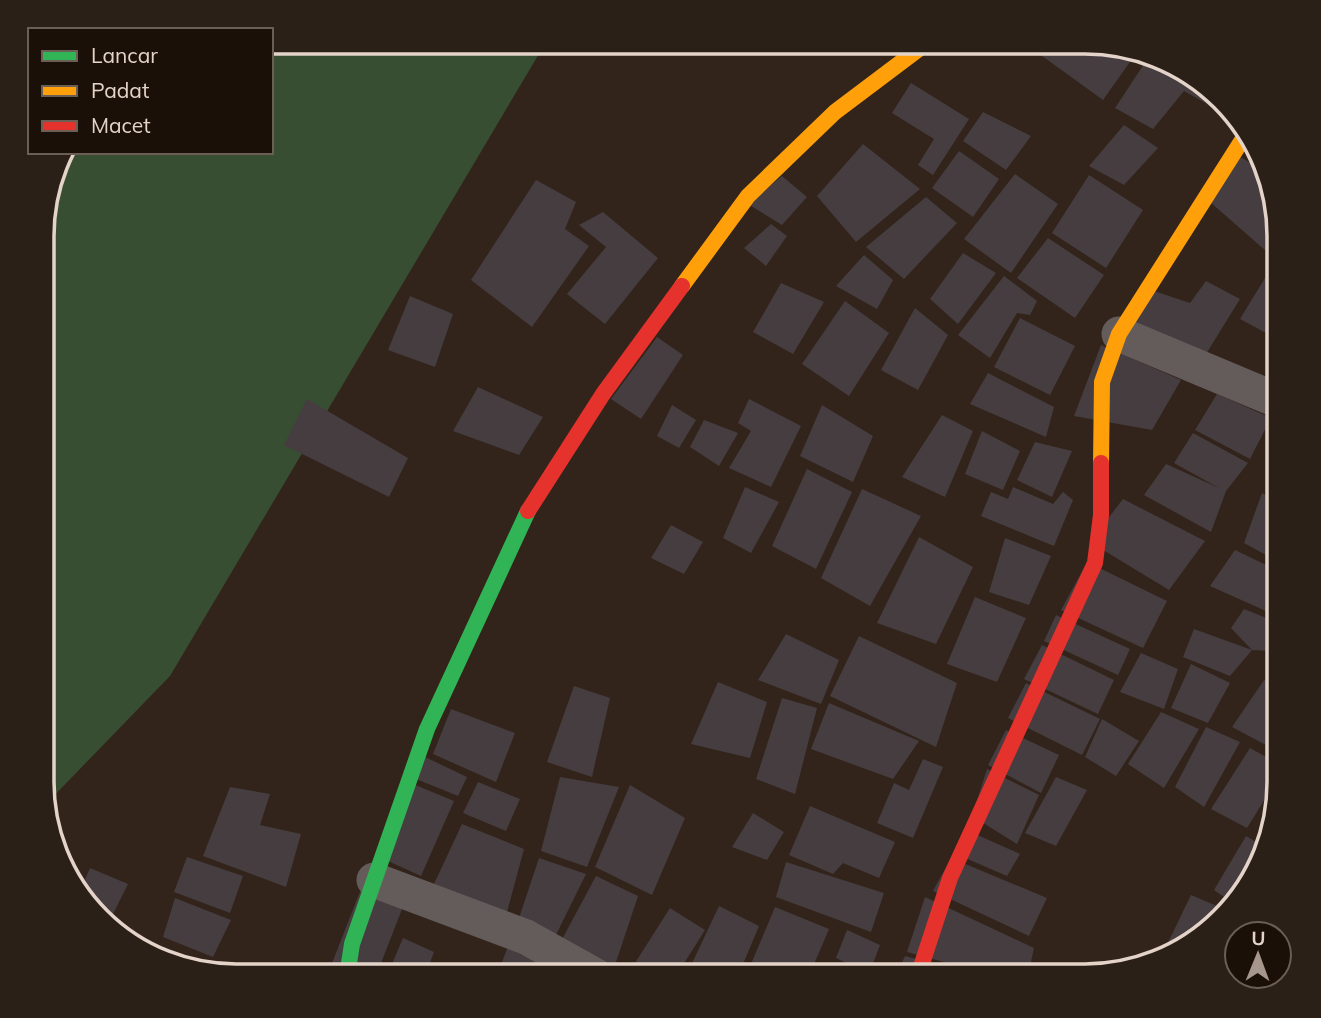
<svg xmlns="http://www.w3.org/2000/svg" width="1321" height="1018" viewBox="0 0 1321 1018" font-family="Mulish,sans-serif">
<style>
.green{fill:#374e32}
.building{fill:#463d40}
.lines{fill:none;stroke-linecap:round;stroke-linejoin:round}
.street{stroke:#645c5a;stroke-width:35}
.fast{stroke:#30b455;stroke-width:16}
.slow{stroke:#ff9f0a;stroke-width:16}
.jam{stroke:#e5322d;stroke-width:16}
.rim{fill:none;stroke:#e4d3c8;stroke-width:3.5}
</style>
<rect width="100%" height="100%" fill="#32241a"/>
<path class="green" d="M 271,42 L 546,42 L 170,676 L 45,805 L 42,795 L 44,210 L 63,152 L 271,152 Z"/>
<path class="building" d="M 1004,42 L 1034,42 L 1027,54 Z
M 1045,42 L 1097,42 L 1137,52 L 1103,100 L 1038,53 Z
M 1150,55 L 1213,90 L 1221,101 L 1216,109 L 1184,91 L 1153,129 L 1115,108 Z
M 911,83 L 969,119 L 933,175 L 918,165 L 934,139 L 892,113 Z
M 983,112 L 1031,136 L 1006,170 L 963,141 Z
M 1124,125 L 1158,148 L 1124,185 L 1089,166 Z
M 863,144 L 920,189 L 856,242 L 817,196 Z
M 959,151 L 999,179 L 973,217 L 932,188 Z
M 1240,157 L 1264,170 L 1279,236 L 1266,251 L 1210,202 Z
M 1015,174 L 1058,204 L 1011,273 L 964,239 Z
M 1089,175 L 1143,210 L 1106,268 L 1052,233 Z
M 782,176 L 807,197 L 782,225 L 748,204 Z
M 536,180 L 576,202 L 565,229 L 589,246 L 532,327 L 471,280 Z
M 926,197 L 957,223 L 904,279 L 866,247 Z
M 603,212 L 658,258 L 605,324 L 567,294 L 606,247 L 579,225 Z
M 771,224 L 787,236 L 766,266 L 744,248 Z
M 1048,238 L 1104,275 L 1075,318 L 1017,278 Z
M 963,253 L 996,273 L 958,324 L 930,299 Z
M 864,255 L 893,280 L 877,309 L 836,286 Z
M 1279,255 L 1279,340 L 1240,319 Z
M 1004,276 L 1037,301 L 1030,315 L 1017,313 L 990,358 L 958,335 Z
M 1206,281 L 1240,299 L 1203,359 L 1130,330 L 1154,291 L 1190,303 Z
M 781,283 L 824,302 L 793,354 L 753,332 Z
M 410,296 L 453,314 L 435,367 L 388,350 Z
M 845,301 L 889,333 L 849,396 L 802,364 Z
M 915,308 L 948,335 L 918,390 L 881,370 Z
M 1020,318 L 1075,346 L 1050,395 L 994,367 Z
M 657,337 L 683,355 L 641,419 L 611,399 Z
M 1101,345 L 1181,380 L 1152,430 L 1074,416 Z
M 988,373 L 1054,407 L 1046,437 L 970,404 Z
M 478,387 L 543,417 L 519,455 L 453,431 Z
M 1217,394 L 1271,418 L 1250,459 L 1195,430 Z
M 307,399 L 408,458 L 389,497 L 284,445 Z
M 749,399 L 801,426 L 771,487 L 729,468 L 751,431 L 738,423 Z
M 672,405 L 696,420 L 679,448 L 657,436 Z
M 822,405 L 873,436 L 853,482 L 800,456 Z
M 942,415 L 973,431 L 945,497 L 902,477 Z
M 704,420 L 738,433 L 719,466 L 690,447 Z
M 982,431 L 1020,451 L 1003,490 L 965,474 Z
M 1193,433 L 1248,463 L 1226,491 L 1211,532 L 1144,495 L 1166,464 L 1219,488 L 1174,463 Z
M 1035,442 L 1072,451 L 1052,497 L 1017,480 Z
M 807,469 L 852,492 L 816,569 L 772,546 Z
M 745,487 L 779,502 L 751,553 L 723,538 Z
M 1013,487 L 1053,504 L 1063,492 L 1073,500 L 1054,546 L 981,516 L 991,492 L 1008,499 Z
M 862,489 L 921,516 L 870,606 L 821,578 Z
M 1262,493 L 1279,503 L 1279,562 L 1244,543 Z
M 1123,499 L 1205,541 L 1169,590 L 1090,542 Z
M 671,525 L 703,542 L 684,574 L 651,558 Z
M 919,537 L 973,567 L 936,644 L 877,623 Z
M 1005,538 L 1051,556 L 1029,605 L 989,592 Z
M 1235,550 L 1279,571 L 1279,617 L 1210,586 Z
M 1087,562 L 1167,601 L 1143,648 L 1061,610 Z
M 975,597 L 1026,618 L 997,682 L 947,664 Z
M 1244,609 L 1279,623 L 1279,635 L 1271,651 L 1252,650 L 1231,628 Z
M 1056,615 L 1130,649 L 1118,675 L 1044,641 Z
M 1194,629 L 1252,650 L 1230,676 L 1183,657 Z
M 786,634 L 839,660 L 821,704 L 758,680 Z
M 859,636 L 957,683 L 936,747 L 830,696 Z
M 1042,645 L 1114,680 L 1098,714 L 1024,679 Z
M 1141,653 L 1178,669 L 1164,709 L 1120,692 Z
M 1191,664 L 1230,683 L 1208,723 L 1171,708 Z
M 1264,680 L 1279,688 L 1279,752 L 1232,727 Z
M 718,682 L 767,702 L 750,758 L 691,744 Z
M 1026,683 L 1100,719 L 1082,755 L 1008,718 Z
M 574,686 L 610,698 L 592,777 L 547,762 Z
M 782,698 L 817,708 L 795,794 L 756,779 Z
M 829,703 L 919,741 L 893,779 L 811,749 Z
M 451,709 L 515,733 L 496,782 L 433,754 Z
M 1161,712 L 1199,729 L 1164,788 L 1128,764 Z
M 1102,719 L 1139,741 L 1116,776 L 1085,757 Z
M 1206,727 L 1240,742 L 1204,807 L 1175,787 Z
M 1006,730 L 1059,755 L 1041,793 L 988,765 Z
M 1250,748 L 1279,764 L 1279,776 L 1247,828 L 1211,809 Z
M 425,757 L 467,777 L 458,796 L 416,779 Z
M 923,759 L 943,767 L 913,838 L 877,823 L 894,783 L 909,790 Z
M 987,769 L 1039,795 L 1017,844 L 972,816 Z
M 560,777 L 619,787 L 587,867 L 541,851 Z
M 1056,777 L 1087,790 L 1056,846 L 1025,833 Z
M 478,782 L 520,799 L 506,831 L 463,813 Z
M 413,784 L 454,801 L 421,876 L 388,861 Z
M 630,785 L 685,818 L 652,895 L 595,867 Z
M 230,787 L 270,794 L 260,825 L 301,834 L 286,887 L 203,856 Z
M 810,806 L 895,842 L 879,878 L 843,863 L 833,874 L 789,855 Z
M 753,813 L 784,832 L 767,860 L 732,847 Z
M 462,824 L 524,849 L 506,916 L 433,886 Z
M 966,830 L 1020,854 L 1007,876 L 956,854 Z
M 1246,836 L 1266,848 L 1234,904 L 1214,890 Z
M 187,857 L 243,876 L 230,913 L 174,892 Z
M 539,858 L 586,874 L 554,939 L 518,921 Z
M 951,858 L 1047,898 L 1029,936 L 933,891 Z
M 786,862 L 884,893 L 871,932 L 776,897 Z
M 90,868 L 128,884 L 107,926 L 80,891 Z
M 596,876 L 638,896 L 613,971 L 560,943 Z
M 361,889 L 404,904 L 376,976 L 327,976 Z
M 1191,895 L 1229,911 L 1170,956 L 1160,959 Z
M 925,897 L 1034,948 L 1028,976 L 995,976 L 907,952 Z
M 175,898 L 231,920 L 213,957 L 163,937 Z
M 719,906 L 759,926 L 738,976 L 691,976 L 687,974 Z
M 775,907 L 829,929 L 809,976 L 746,976 Z
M 670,908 L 705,930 L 676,976 L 655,976 L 635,963 Z
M 847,930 L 880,945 L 869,974 L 836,958 Z
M 403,938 L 434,952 L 425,976 L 387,976 Z
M 508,946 L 538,959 L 530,976 L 497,976 Z
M 905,956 L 977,975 L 977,976 L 896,976 Z
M 826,964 L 854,976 L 820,976 Z
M 1079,964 L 1111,970 L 1075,976 Z"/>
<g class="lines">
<path class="street" d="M 1119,334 L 1279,401
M 374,880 L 526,937 L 596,976"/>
<path class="fast" d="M 347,976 L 352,944 L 427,729 L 528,511"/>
<path class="slow" d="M 682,286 L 748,196 L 835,112 L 928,42
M 1101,463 L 1102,382 L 1119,334 L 1246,134"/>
<path class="jam" d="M 528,511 L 603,394 L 682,286
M 918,976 L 950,878 L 1095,563 L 1101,515 L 1101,463"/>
</g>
<path d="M0 0H1321V1018H0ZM236 54H1085A182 182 0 0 1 1267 236V782A182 182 0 0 1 1085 964H236A182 182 0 0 1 54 782V236A182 182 0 0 1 236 54Z" fill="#2b2017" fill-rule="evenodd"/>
<path class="rim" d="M236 54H1085A182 182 0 0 1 1267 236V782A182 182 0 0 1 1085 964H236A182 182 0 0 1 54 782V236A182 182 0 0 1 236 54Z"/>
<rect x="28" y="28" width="245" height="126" fill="#1b1008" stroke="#6b5e55" stroke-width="2"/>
<rect x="42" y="51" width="35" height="10" fill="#30b455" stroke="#6b5e55" stroke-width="2"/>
<text x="91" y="63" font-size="21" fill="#e4d3c8">Lancar</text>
<rect x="42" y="86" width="35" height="10" fill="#ff9f0a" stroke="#6b5e55" stroke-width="2"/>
<text x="91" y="98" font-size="21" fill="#e4d3c8">Padat</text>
<rect x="42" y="121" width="35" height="10" fill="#e5322d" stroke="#6b5e55" stroke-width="2"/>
<text x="91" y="133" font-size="21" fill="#e4d3c8">Macet</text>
<g transform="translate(1258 955) rotate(1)"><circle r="33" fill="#1b1008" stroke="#6b5e55" stroke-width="2"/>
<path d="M0-5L12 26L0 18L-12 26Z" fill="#a6968b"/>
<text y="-10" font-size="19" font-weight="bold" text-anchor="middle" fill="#e4d3c8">U</text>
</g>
</svg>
